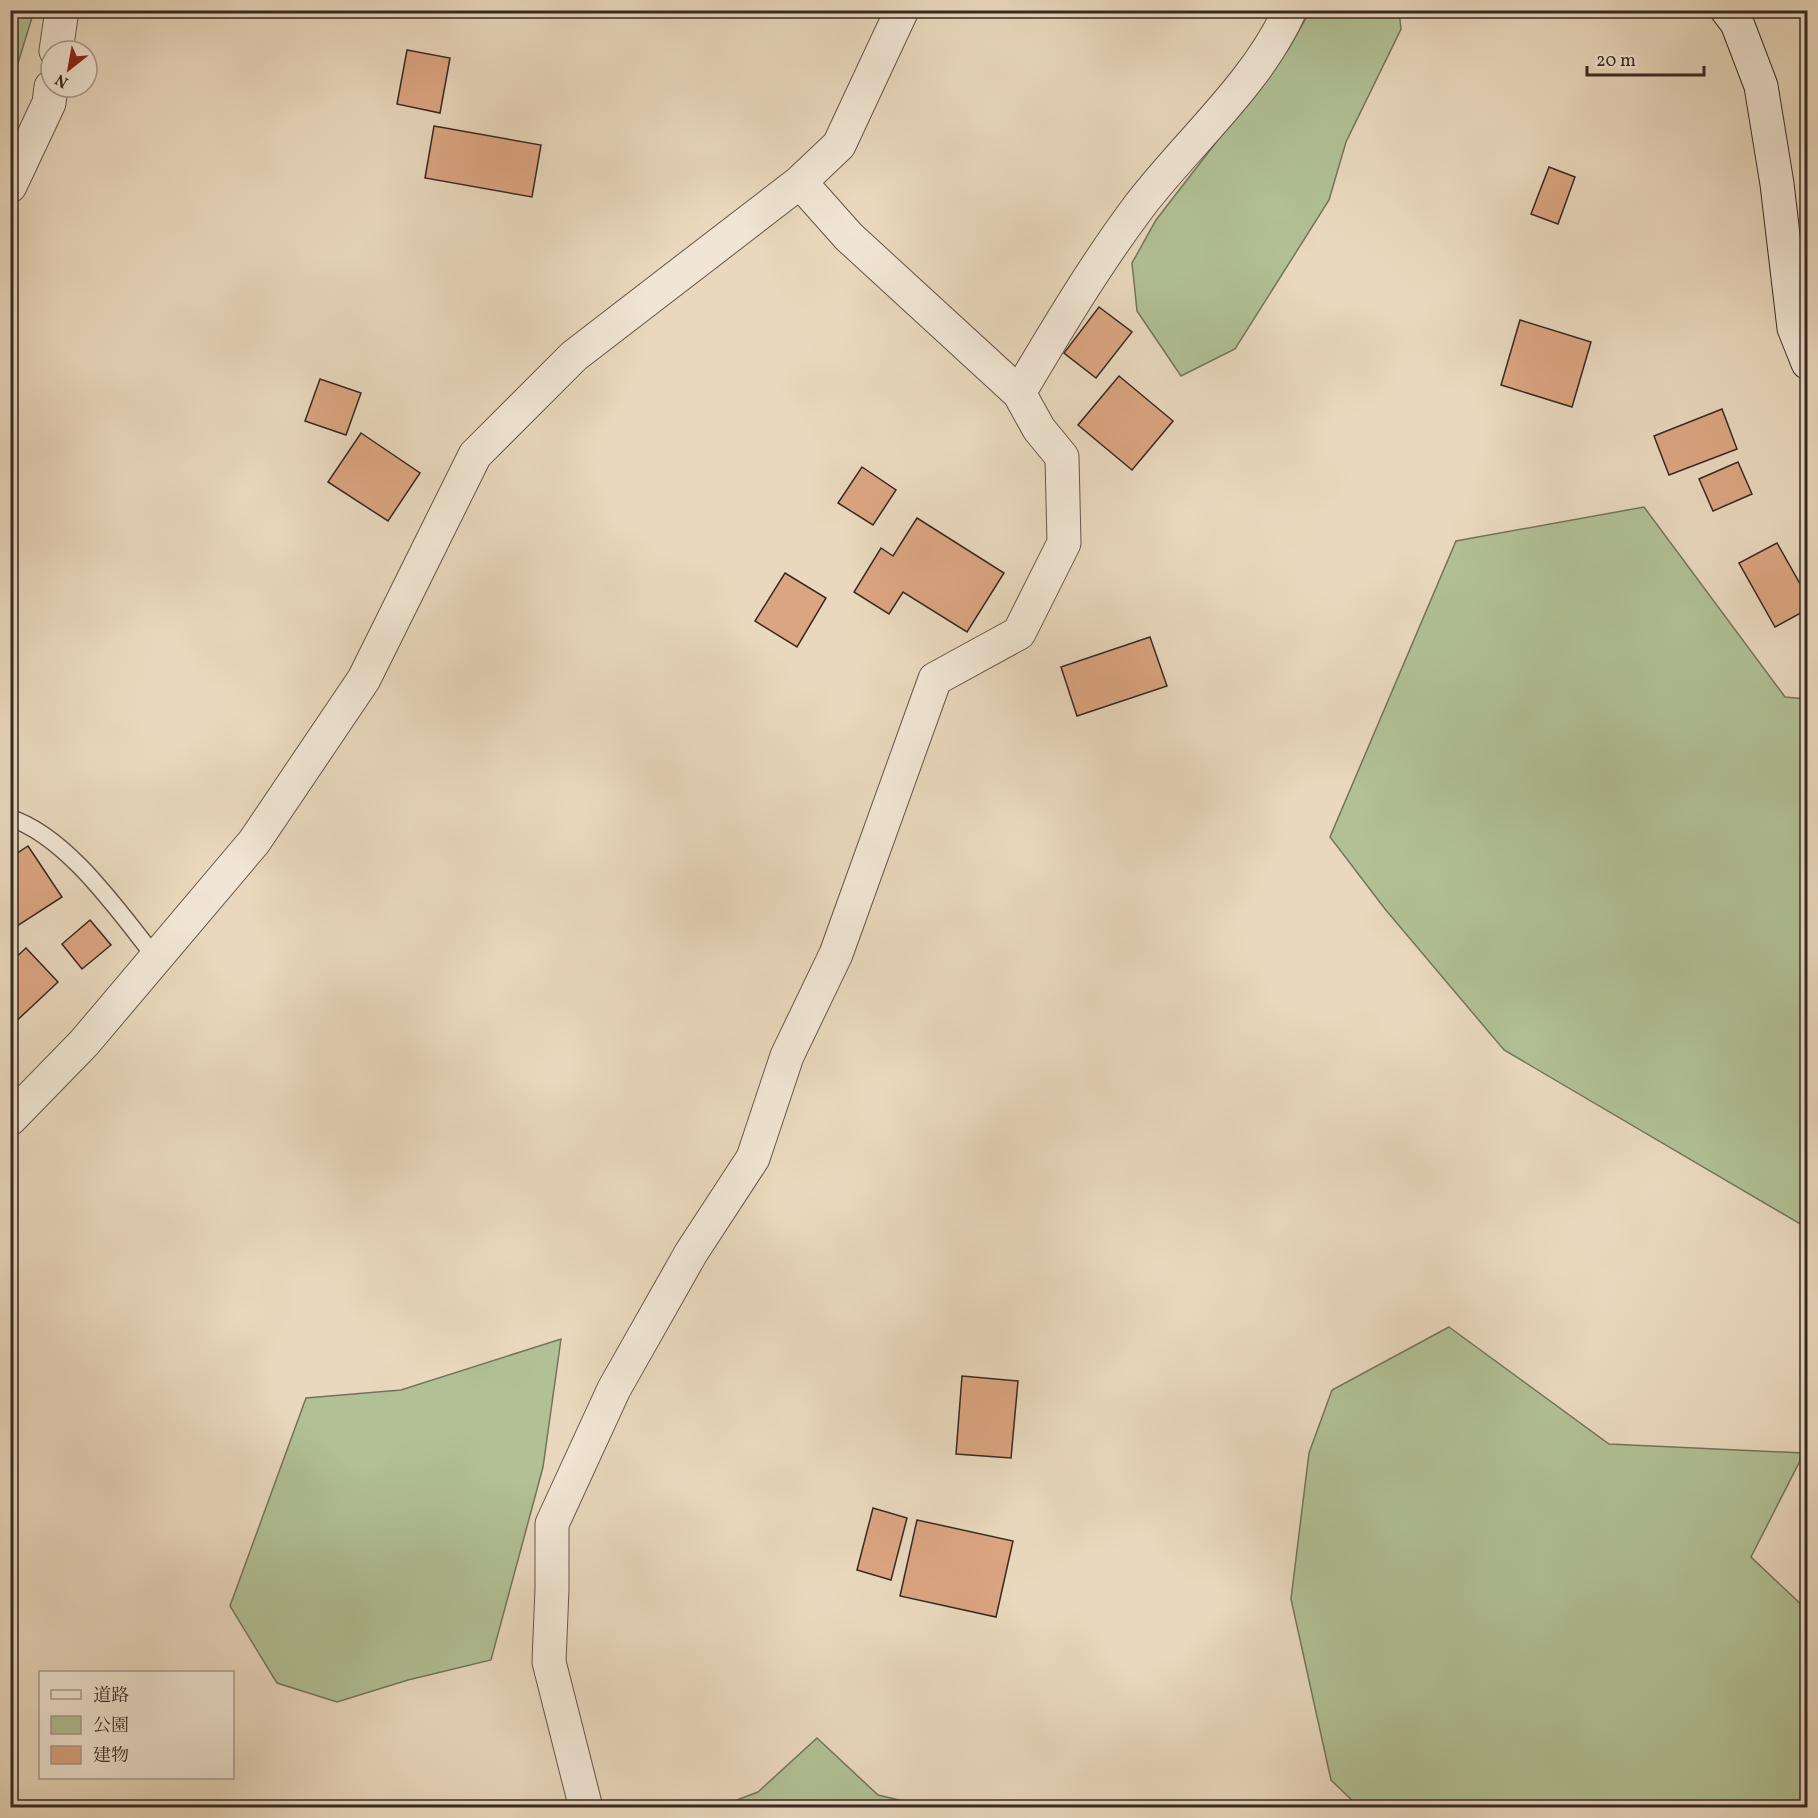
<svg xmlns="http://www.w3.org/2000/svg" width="1818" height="1818" viewBox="0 0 1818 1818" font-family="Vollkorn,'Noto Serif JP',serif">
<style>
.green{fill:#b1c095;stroke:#74745c;stroke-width:1.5}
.building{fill:#dba581;stroke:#372923;stroke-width:1.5}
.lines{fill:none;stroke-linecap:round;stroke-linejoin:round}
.lane-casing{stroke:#64554a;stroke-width:19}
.street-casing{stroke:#64554a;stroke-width:35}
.secondary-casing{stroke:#372923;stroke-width:35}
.lane{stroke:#f1e6d4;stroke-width:16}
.street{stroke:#f1e6d4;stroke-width:33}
.secondary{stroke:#f1e6d4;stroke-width:33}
</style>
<rect width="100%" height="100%" fill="#e9d8bd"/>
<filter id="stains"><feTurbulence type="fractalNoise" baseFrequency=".00333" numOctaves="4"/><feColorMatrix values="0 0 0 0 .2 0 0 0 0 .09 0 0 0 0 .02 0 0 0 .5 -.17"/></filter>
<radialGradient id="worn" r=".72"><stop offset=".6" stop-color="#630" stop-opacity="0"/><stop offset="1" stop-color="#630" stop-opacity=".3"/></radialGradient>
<path class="green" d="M 11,10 L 34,11 L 11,86 L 10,11 Z
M 1310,11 L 1399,11 L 1401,29 L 1346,142 L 1329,200 L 1235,349 L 1181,376 L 1137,311 L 1132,263 L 1156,220 L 1289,48 Z
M 1644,507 L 1785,697 L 1807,699 L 1807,1228 L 1504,1050 L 1385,909 L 1330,837 L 1456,541 Z
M 1449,1327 L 1609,1444 L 1804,1453 L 1751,1557 L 1807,1610 L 1807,1807 L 1359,1807 L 1331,1780 L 1291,1599 L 1309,1453 L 1332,1390 Z
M 561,1339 L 543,1467 L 491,1660 L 408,1680 L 337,1702 L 277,1683 L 230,1606 L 306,1398 L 401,1390 Z
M 817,1738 L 878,1795 L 929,1807 L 718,1807 L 758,1792 Z"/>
<path class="building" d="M 407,50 L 450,58 L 440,113 L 397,104 Z
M 434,126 L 541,145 L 532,197 L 425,178 Z
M 1549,167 L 1575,177 L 1558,224 L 1531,214 Z
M 1099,307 L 1132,332 L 1096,378 L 1064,353 Z
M 1520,320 L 1591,342 L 1572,407 L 1501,385 Z
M 1119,376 L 1173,421 L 1132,470 L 1078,425 Z
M 320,379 L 361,393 L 346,435 L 305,421 Z
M 1722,409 L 1737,449 L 1669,475 L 1654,436 Z
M 361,433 L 420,473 L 388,521 L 328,482 Z
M 1738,462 L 1752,494 L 1713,511 L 1699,479 Z
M 862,467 L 896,490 L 873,525 L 838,503 Z
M 917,518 L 1004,573 L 967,632 L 903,592 L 889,614 L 854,592 L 881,548 L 893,556 Z
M 1777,543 L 1808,598 L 1808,609 L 1775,627 L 1739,563 Z
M 785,573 L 826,598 L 797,647 L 755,621 Z
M 1150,637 L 1167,686 L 1077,716 L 1061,667 Z
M 28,846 L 62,897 L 11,930 L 10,858 Z
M 90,920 L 111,945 L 82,969 L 62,944 Z
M 26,948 L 58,982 L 10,1027 L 10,963 Z
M 962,1376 L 1018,1381 L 1011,1458 L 956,1454 Z
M 873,1508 L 907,1518 L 891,1580 L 857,1570 Z
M 917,1520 L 1013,1541 L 996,1617 L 900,1596 Z"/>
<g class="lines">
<g class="lane-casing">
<path id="lane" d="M 10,818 C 67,836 119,912 156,958"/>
</g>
<g class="street-casing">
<path id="street" d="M 56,51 L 62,10
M 10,186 L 49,103 L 51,87
M 1019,393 C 1057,329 1095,265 1140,205 C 1189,141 1256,85 1290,10
M 10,1119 L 84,1043 L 254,842 L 364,679 L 475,455 L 574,356 L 800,182 L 839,145 L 902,10
M 586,1808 L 549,1662 L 552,1589 L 552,1524 L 614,1389 L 691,1253 L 753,1158 L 787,1056 L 836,954 L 935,679 L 1019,633 L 1064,543 L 1062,457 L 1039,429 L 1019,393 L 849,237 L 800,182"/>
</g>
<g class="secondary-casing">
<path id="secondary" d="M 1727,10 L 1737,23 L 1761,86 L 1777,184 L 1794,328 L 1808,363"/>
</g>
<use href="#lane" class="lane"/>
<use href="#street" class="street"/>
<use href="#secondary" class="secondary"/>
</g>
<rect width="1818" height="1818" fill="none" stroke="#e9d8bd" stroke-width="36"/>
<rect x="12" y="12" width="1794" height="1794" fill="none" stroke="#372923" stroke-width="3"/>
<rect x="18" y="18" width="1782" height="1782" fill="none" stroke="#372923" stroke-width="1.5"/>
<rect x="39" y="1671" width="195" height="108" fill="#f1e6d4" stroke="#a79a8d" stroke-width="1.5"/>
<rect x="51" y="1690" width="30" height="9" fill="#f1e6d4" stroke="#a79a8d" stroke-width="1.5"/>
<text x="93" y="1701" font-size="18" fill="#372923">道路</text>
<rect x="51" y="1716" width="30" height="18" fill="#b1c095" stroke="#a79a8d" stroke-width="1.5"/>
<text x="93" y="1731" font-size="18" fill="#372923">公園</text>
<rect x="51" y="1746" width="30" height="18" fill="#dba581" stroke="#a79a8d" stroke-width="1.5"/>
<text x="93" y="1761" font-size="18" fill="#372923">建物</text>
<g transform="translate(69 69) rotate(211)"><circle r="28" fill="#f1e6d4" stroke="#a79a8d" stroke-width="1.5"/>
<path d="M0-4.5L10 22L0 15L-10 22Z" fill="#8f2418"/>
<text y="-9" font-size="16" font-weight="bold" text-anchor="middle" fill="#372923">N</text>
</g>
<path d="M1587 66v9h117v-9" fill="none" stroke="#372923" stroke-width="3"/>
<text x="1596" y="66" font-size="18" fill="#372923" stroke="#f1e6d4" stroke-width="4.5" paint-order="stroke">20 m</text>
<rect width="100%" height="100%" filter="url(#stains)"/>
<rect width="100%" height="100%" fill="url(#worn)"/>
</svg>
